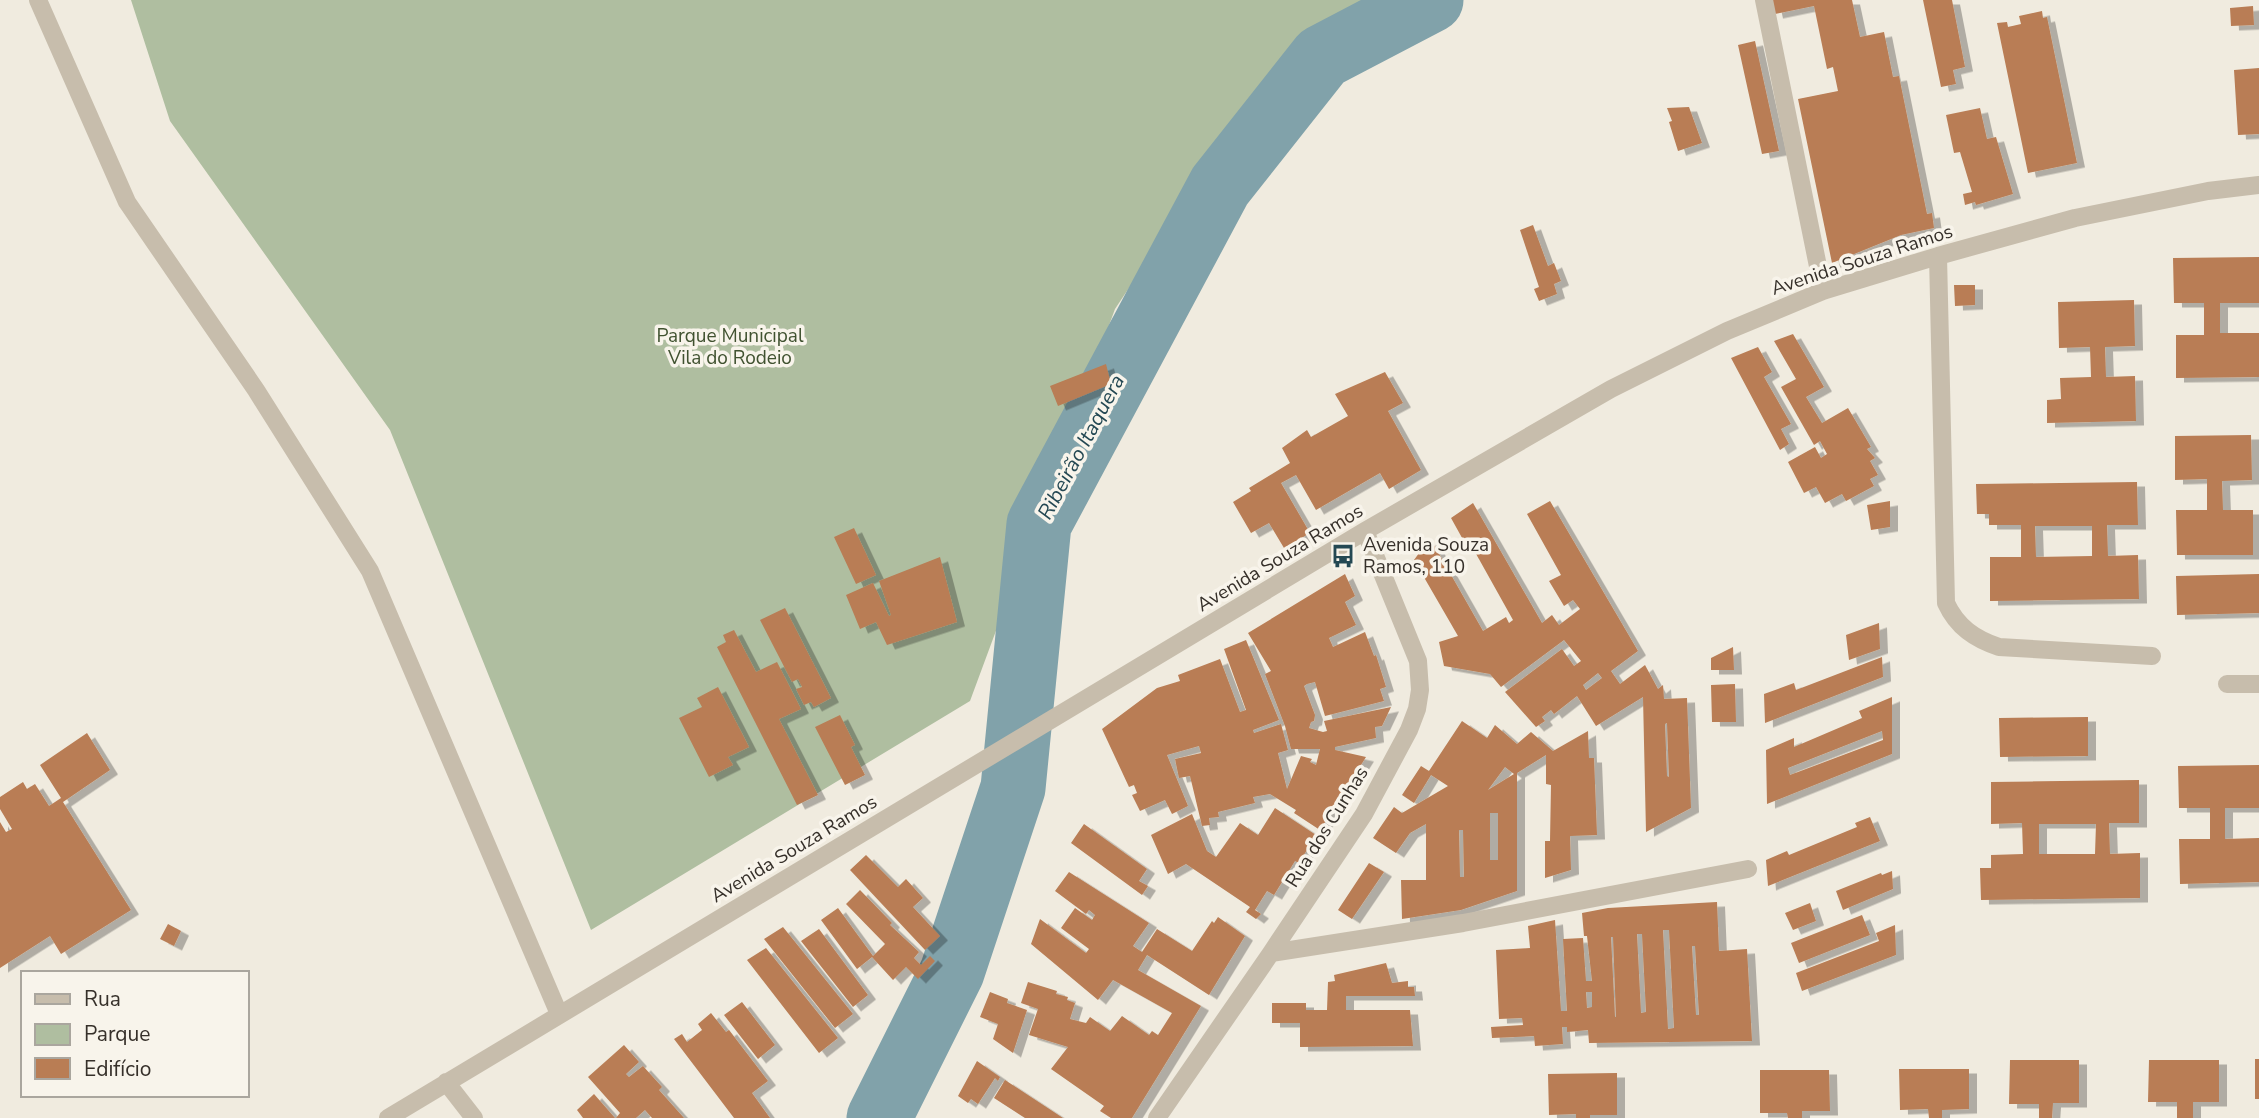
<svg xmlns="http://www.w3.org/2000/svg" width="2259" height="1118" viewBox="0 0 2259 1118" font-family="'Nunito Sans',sans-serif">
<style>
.green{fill:#afbea0}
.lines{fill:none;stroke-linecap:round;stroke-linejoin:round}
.river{stroke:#81a2aa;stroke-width:65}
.building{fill:#b97d54;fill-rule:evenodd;filter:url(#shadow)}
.minor{stroke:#c7bdac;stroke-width:18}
.labels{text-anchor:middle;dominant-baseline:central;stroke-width:7;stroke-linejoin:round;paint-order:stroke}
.street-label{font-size:19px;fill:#36302a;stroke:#f8f4eb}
.park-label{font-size:19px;fill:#405230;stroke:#f8f4eb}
.poi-label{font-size:19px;fill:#36302a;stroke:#f8f4eb;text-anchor:start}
.water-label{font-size:21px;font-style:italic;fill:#244853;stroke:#f8f4eb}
</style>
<defs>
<filter id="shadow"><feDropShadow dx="8" dy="4.5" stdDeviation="0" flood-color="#0004"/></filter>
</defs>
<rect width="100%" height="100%" fill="#f0ebdf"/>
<path class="green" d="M 131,0 L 1380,0 L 1284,54 L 1115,309 L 970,701 L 591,930 L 390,430 L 170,121 Z"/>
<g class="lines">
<path class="river" d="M 879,1118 L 952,972 L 1013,788 L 1039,524 L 1220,186 L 1322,57 L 1431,0"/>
</g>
<path class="building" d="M 1772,0 L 1852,0 L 1860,37 L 1884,32 L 1893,77 L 1899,76 L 1927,214 L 1932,213 L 1934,228 L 1901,235 L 1832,263 L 1798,99 L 1838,91 L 1833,67 L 1827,69 L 1814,6 L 1775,14 Z
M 1923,0 L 1952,0 L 1965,67 L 1953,70 L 1956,84 L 1941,87 Z
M 2253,6 L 2254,25 L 2231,26 L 2230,8 Z
M 2042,11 L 2043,18 L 2047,17 L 2077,163 L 2028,173 L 1997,23 L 2007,22 L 2008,27 L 2021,24 L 2019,16 Z
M 1755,41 L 1779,151 L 1762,154 L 1738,45 Z
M 2259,68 L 2259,134 L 2238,135 L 2234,70 Z
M 1689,107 L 1702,143 L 1678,151 L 1669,122 L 1672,121 L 1667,108 Z
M 1980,108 L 1987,139 L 1996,137 L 2013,194 L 1976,205 L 1975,202 L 1965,205 L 1963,194 L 1972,192 L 1960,152 L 1954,153 L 1946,115 Z
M 1533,225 L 1548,266 L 1554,263 L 1561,281 L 1554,284 L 1557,294 L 1539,301 L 1534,289 L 1539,287 L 1520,230 Z
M 2259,257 L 2259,303 L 2220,303 L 2220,333 L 2259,333 L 2259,377 L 2176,378 L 2176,335 L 2204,335 L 2204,303 L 2174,303 L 2173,258 Z
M 1954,285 L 1975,285 L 1975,305 L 1955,306 Z
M 2134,300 L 2135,346 L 2105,347 L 2106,377 L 2135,376 L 2136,421 L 2047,423 L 2047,400 L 2061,399 L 2060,378 L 2091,377 L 2090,347 L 2059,348 L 2058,302 Z
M 1793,334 L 1824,387 L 1806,397 L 1822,423 L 1848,408 L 1871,447 L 1867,449 L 1875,458 L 1870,461 L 1878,475 L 1870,479 L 1874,486 L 1846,501 L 1842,494 L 1825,503 L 1816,487 L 1804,493 L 1788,462 L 1815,447 L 1821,458 L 1827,454 L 1820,441 L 1814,445 L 1781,387 L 1796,379 L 1774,341 Z
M 1758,347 L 1772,372 L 1764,377 L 1791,424 L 1781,429 L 1789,444 L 1780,450 L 1731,358 Z
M 1106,364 L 1111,384 L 1058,406 L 1050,386 Z
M 1385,372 L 1403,403 L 1388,411 L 1421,470 L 1389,489 L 1380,473 L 1316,510 L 1296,475 L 1281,483 L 1310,533 L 1284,548 L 1269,523 L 1251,533 L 1233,502 L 1251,491 L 1249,488 L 1290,463 L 1282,448 L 1307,430 L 1311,437 L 1348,416 L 1335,394 Z
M 2251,435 L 2252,480 L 2222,481 L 2223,510 L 2253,510 L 2253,555 L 2177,555 L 2176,510 L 2207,510 L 2207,479 L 2175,480 L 2175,436 Z
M 2137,482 L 2138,525 L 2107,525 L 2108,556 L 2138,555 L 2139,599 L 1990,601 L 1990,557 L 2021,557 L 2021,525 L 1989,525 L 1989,514 L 1977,514 L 1976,484 ZM 2035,526 L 2092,526 L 2092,556 L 2036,557 Z
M 1550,501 L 1638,651 L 1611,671 L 1620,684 L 1645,665 L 1658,689 L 1663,685 L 1664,699 L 1687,698 L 1691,808 L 1646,832 L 1643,697 L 1596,726 L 1577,696 L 1554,714 L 1551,710 L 1542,717 L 1545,721 L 1536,727 L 1505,692 L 1562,649 L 1574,666 L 1581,661 L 1564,640 L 1501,687 L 1490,674 L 1444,666 L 1439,642 L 1458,636 L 1414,560 L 1430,538 L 1483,631 L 1506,617 L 1509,623 L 1513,620 L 1475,552 L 1471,554 L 1451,518 L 1473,503 L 1542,623 L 1552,615 L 1559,625 L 1580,609 L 1573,600 L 1564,606 L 1549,581 L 1561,575 L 1527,514 ZM 1598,673 L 1602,678 L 1586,690 L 1583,685 ZM 1667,723 L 1669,777 L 1667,776 L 1665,724 Z
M 1890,501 L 1890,527 L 1871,530 L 1867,505 Z
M 854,528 L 876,575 L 856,584 L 834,537 Z
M 940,557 L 957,622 L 887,645 L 876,622 L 860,629 L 846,595 L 873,583 L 889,616 L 891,615 L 879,581 Z
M 1345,574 L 1355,596 L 1345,602 L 1356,625 L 1329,638 L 1333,647 L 1365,632 L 1374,656 L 1376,655 L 1386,687 L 1380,689 L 1384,701 L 1325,716 L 1315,682 L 1307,684 L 1304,686 L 1315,715 L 1314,721 L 1311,722 L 1309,728 L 1323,732 L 1327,731 L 1324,721 L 1391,707 L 1382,726 L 1375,727 L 1376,738 L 1335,747 L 1335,750 L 1366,757 L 1320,830 L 1294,813 L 1296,810 L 1270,794 L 1253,797 L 1255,803 L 1218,812 L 1219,817 L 1209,818 L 1210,825 L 1202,826 L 1190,776 L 1179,778 L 1175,759 L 1201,753 L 1199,746 L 1167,755 L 1188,806 L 1172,814 L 1165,800 L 1140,811 L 1132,795 L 1137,793 L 1134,785 L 1129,787 L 1102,729 L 1157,688 L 1180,681 L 1178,675 L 1220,659 L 1240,712 L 1246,710 L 1224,649 L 1246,640 L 1279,720 L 1253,730 L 1254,733 L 1281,724 L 1288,750 L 1278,753 L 1287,789 L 1301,756 L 1312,759 L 1310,762 L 1316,765 L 1320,749 L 1291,749 L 1285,726 L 1265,674 L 1271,671 L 1248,633 Z
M 2259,574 L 2259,613 L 2177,615 L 2176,576 Z
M 785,608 L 831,698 L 814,707 L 811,702 L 804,705 L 796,689 L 802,687 L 798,679 L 792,682 L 760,620 Z
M 1879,623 L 1880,649 L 1849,660 L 1846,635 Z
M 734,630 L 756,672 L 777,662 L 801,709 L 779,719 L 818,795 L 797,805 L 717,647 L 726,642 L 723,635 Z
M 1733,647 L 1734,670 L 1711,670 L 1711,658 Z
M 1882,657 L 1883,677 L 1765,723 L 1764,694 L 1794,683 L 1796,690 Z
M 1735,684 L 1736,722 L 1712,722 L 1711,685 Z
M 718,687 L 749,747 L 728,757 L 733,765 L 709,777 L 679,718 L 702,707 L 697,698 Z
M 1892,697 L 1892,754 L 1767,804 L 1766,750 L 1794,738 L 1794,747 L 1862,718 L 1859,711 ZM 1882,731 L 1883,740 L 1790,775 L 1788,768 Z
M 840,715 L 855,745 L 851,747 L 865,775 L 845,785 L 815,727 Z
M 2088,717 L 2088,756 L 2000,757 L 1999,718 Z
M 1462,721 L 1487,738 L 1495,725 L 1517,744 L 1531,732 L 1553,751 L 1588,731 L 1589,758 L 1594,758 L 1597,835 L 1570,836 L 1571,870 L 1545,878 L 1545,841 L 1550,841 L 1551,785 L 1546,784 L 1546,755 L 1517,773 L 1517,891 L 1461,910 L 1402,919 L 1401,880 L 1426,880 L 1426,824 L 1410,833 L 1396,853 L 1373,838 L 1394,807 L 1402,813 L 1448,786 L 1431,775 L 1414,803 L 1402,795 L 1421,766 L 1429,771 ZM 1505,767 L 1514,774 L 1488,790 ZM 1490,813 L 1498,813 L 1498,860 L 1490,860 ZM 1459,830 L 1463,830 L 1464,877 L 1460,877 Z
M 87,733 L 110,770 L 63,802 L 131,910 L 61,954 L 50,936 L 0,968 L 0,822 L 6,832 L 12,829 L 0,809 L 0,797 L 23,782 L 27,789 L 35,784 L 49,806 L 61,798 L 40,765 Z
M 2259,765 L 2259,808 L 2225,808 L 2225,839 L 2259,838 L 2259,882 L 2180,884 L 2179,839 L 2210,839 L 2210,808 L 2179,808 L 2178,766 Z
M 2139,780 L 2139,823 L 2109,823 L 2110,854 L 2140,853 L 2140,898 L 1981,900 L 1980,868 L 1991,868 L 1991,855 L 2023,854 L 2022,823 L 1991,824 L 1991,782 ZM 2039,824 L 2096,824 L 2095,854 L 2039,854 Z
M 1275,808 L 1316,835 L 1299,863 L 1295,861 L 1274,895 L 1267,891 L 1255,910 L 1261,914 L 1256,919 L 1246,912 L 1250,907 L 1186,864 L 1168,874 L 1151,835 L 1192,814 L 1207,851 L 1216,857 L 1240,823 L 1258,835 Z
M 1870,817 L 1880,841 L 1768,886 L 1766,860 L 1787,851 L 1789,855 L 1857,827 L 1855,823 Z
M 1084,824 L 1147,869 L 1139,881 L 1148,886 L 1142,895 L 1071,843 Z
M 866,855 L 898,887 L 906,879 L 923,898 L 913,907 L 940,936 L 925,950 L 850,870 Z
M 1369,863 L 1384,872 L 1352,919 L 1338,910 Z
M 1892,871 L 1893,889 L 1843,910 L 1836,891 L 1881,873 L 1882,875 Z
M 1069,872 L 1149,923 L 1133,946 L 1142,952 L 1157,929 L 1192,951 L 1212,921 L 1214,923 L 1218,917 L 1245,936 L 1209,995 L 1147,955 L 1138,970 L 1201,1006 L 1132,1118 L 1111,1118 L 1100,1111 L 1104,1106 L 1051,1069 L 1068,1047 L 1029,1035 L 1038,1009 L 1021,1003 L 1028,982 L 1057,991 L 1056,994 L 1068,997 L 1067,1000 L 1075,1003 L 1070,1019 L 1086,1023 L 1090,1017 L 1110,1031 L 1122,1016 L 1149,1035 L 1152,1031 L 1158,1035 L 1172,1013 L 1113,980 L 1098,1000 L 1031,944 L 1040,919 L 1086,953 L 1089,949 L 1061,928 L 1075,908 L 1092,920 L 1095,915 L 1089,910 L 1086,914 L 1055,891 Z
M 860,890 L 892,923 L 890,925 L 919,952 L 914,958 L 921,965 L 930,956 L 935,961 L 918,979 L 906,967 L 893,980 L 872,957 L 857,969 L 821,920 L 838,908 L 873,956 L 885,944 L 846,904 Z
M 1717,902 L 1719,951 L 1747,949 L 1752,1041 L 1589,1043 L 1588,1030 L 1567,1032 L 1567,1027 L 1562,1027 L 1563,1044 L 1535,1046 L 1534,1036 L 1492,1038 L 1491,1027 L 1523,1025 L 1522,1018 L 1499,1019 L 1496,950 L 1530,948 L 1528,926 L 1555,920 L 1561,1011 L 1567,1011 L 1563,939 L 1583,938 L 1586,981 L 1592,981 L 1587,936 L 1584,936 L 1582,913 L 1608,908 ZM 1663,930 L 1669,930 L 1674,1028 L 1668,1029 ZM 1637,934 L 1642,934 L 1646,1012 L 1641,1013 ZM 1611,937 L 1613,937 L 1616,1017 L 1615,1017 ZM 1692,946 L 1695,946 L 1699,1015 L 1696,1015 ZM 1586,992 L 1592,992 L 1592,1007 L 1587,1008 Z
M 1810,903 L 1816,921 L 1793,930 L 1785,913 Z
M 1862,915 L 1870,935 L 1799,963 L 1791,943 Z
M 168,924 L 181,931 L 174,946 L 160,939 Z
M 1895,925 L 1896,955 L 1802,991 L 1796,973 L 1879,941 L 1876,933 Z
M 783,927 L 853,1014 L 835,1028 L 764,939 Z
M 819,929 L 868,995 L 853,1007 L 801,941 Z
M 766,948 L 838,1038 L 819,1053 L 747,960 Z
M 1386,963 L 1392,983 L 1408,981 L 1408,987 L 1414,987 L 1415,996 L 1346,996 L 1346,1010 L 1410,1010 L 1413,1046 L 1300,1047 L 1300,1023 L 1272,1023 L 1272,1003 L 1306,1003 L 1306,1010 L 1327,1010 L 1328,982 L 1335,981 L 1334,975 Z
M 990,992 L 1008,999 L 1007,1003 L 1027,1010 L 1013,1053 L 993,1039 L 998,1024 L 980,1017 Z
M 742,1002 L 775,1045 L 758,1059 L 724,1015 Z
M 711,1013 L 726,1032 L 729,1030 L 768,1081 L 752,1093 L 770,1118 L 734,1118 L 674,1039 L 682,1034 L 687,1042 L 702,1030 L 698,1024 Z
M 624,1045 L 639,1062 L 626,1074 L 629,1077 L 643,1066 L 662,1087 L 659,1090 L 684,1118 L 652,1118 L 645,1110 L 636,1118 L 616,1118 L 620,1113 L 588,1077 Z
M 2255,1059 L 2259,1059 L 2259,1099 L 2255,1099 Z
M 2010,1060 L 2079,1060 L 2079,1103 L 2053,1103 L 2052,1118 L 2039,1118 L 2039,1104 L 2009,1104 Z
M 2149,1060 L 2219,1060 L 2219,1102 L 2193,1102 L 2193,1118 L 2177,1118 L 2177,1102 L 2148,1102 Z
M 977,1061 L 1000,1077 L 998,1081 L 995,1078 L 978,1104 L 971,1099 L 968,1103 L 958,1096 Z
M 1899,1069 L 1969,1069 L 1969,1109 L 1942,1110 L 1942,1118 L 1929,1118 L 1928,1109 L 1900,1110 Z
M 1760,1070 L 1829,1070 L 1830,1111 L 1802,1111 L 1802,1118 L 1788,1118 L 1787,1113 L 1760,1113 Z
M 1617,1073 L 1617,1115 L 1590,1115 L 1590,1118 L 1576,1118 L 1576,1114 L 1549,1115 L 1548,1074 Z
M 1005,1080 L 1063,1118 L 1025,1118 L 994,1098 Z
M 594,1094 L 615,1118 L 583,1118 L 577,1110 Z"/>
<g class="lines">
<path class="minor" d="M 38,0 L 127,202 L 256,390 L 370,571 L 559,1014
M 1764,0 L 1823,291
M 1938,256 L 1946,603 C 1957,627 1975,639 1999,647 L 2152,656
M 2227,684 L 2259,684
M 1271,953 L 1463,923 L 1748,869
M 446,1082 L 474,1118
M 388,1118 L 1365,531 L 1611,389 L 1727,331 L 1823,291 L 1938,256 L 2075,218 L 2208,191 L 2259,185
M 1157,1118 L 1271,953 L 1364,814 L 1409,730 L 1417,709 L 1420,690 L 1418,661 L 1365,531"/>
</g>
<defs>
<g id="bus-bare" transform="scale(1.89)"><path d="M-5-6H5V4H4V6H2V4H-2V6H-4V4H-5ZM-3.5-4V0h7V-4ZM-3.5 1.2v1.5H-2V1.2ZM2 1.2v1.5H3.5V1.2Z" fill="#244853" stroke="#f8f4eb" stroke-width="2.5" paint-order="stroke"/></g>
</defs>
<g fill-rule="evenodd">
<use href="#bus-bare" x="1343" y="556"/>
</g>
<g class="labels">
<g class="street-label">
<text transform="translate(1862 260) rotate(-18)">Avenida Souza Ramos</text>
<text transform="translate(1280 558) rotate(-31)">Avenida Souza Ramos</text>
<text transform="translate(1327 827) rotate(-58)">Rua dos Cunhas</text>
<text transform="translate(794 849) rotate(-31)">Avenida Souza Ramos</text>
</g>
<g class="park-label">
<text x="730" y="336">Parque Municipal<tspan x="730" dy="22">Vila do Rodeio</tspan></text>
</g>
<g class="poi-label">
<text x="1363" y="545">Avenida Souza<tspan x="1363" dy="22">Ramos, 110</tspan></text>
</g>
<g class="water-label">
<text transform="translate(1081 447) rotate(-62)">Ribeirão Itaquera</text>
</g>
</g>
<rect x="21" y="971" width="228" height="126" fill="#f8f4eb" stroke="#aaa69e" stroke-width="2"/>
<rect x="35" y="994" width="35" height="10" fill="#c7bdac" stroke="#aaa69e" stroke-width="2"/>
<text x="84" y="1006" font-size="21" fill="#36302a">Rua</text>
<rect x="35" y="1024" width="35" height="21" fill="#afbea0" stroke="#aaa69e" stroke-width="2"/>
<text x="84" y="1041" font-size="21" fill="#36302a">Parque</text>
<rect x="35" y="1058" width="35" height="21" fill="#b97d54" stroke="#aaa69e" stroke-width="2"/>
<text x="84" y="1076" font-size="21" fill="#36302a">Edifício</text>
</svg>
